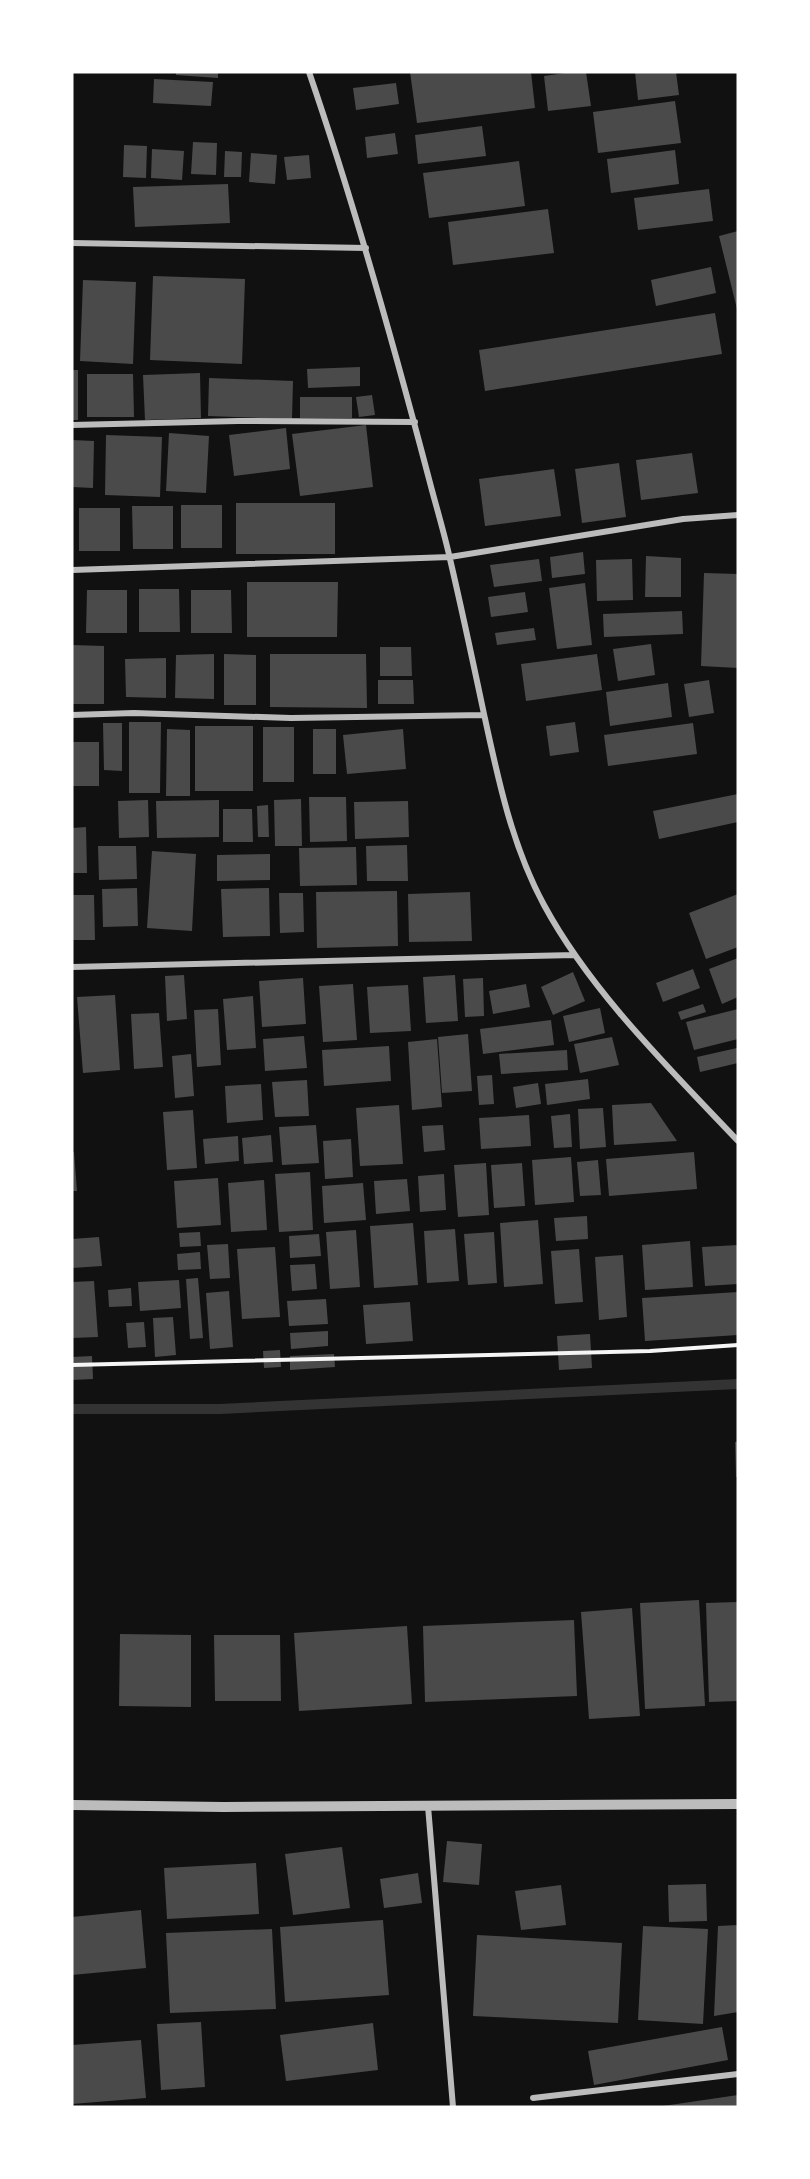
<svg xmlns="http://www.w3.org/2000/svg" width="810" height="2179" viewBox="0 0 810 2179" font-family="Karla,sans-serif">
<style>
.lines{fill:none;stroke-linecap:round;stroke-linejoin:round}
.stream{stroke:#333;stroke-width:10}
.building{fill:#4a4a4a}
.path{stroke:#f5f5f5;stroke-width:4}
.minor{stroke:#bcbcbc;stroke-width:6}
.tertiary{stroke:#bcbcbc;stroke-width:10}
</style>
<rect width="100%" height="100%" fill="#111"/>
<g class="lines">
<path class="stream" d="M 72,1409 L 220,1409 L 738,1384"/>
</g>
<path class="building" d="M 176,72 L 218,72 L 218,78 L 176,75 Z
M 410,72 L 531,72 L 535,108 L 417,123 Z
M 572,72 L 586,72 L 591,106 L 548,111 L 544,76 Z
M 635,72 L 676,72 L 679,95 L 638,100 Z
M 154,79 L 213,82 L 211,106 L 153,103 Z
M 396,83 L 399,104 L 356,110 L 353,88 Z
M 675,101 L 681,143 L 598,153 L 593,112 Z
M 482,126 L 486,156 L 418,164 L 415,135 Z
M 395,133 L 398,154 L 367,158 L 365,137 Z
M 193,142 L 217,143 L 216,175 L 191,174 Z
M 124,145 L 147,146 L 146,178 L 123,177 Z
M 152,149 L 184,151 L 182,180 L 151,178 Z
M 675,150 L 679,184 L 611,193 L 607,159 Z
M 225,151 L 242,152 L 241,177 L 224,177 Z
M 251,153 L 277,155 L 275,184 L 249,182 Z
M 309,155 L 311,178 L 287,180 L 284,157 Z
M 519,161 L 525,206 L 429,218 L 423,173 Z
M 228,184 L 230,223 L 135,227 L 133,187 Z
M 709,189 L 713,221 L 638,230 L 634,198 Z
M 548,209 L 554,253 L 453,265 L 448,222 Z
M 738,231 L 738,309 L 737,309 L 719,236 Z
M 711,267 L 716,293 L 656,306 L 651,280 Z
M 153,276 L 245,279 L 242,364 L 150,360 Z
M 83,280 L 136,282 L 133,364 L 80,361 Z
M 715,313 L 722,354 L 485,391 L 479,350 Z
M 360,367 L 360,386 L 308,388 L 307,369 Z
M 72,370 L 78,370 L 78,420 L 72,420 Z
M 200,373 L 201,418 L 145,420 L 143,375 Z
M 87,374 L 133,374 L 134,417 L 87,417 Z
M 209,378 L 293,381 L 292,419 L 208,416 Z
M 372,395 L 375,415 L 359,417 L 356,397 Z
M 300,397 L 352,397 L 352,418 L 300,418 Z
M 366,425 L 373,487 L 300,496 L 292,434 Z
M 286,428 L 290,469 L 234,476 L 229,435 Z
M 169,433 L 209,436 L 206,493 L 166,491 Z
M 106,435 L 162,437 L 160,497 L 105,495 Z
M 72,440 L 94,441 L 93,488 L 72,487 Z
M 692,453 L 698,493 L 641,500 L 636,460 Z
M 619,463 L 626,517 L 582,523 L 575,469 Z
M 554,469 L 561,516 L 485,526 L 479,479 Z
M 236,503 L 335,503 L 335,554 L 236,554 Z
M 181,505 L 222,505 L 222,548 L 181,548 Z
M 132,506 L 173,506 L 173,549 L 133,549 Z
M 79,508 L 120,508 L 120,551 L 79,551 Z
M 583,552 L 585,574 L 552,578 L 550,557 Z
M 646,556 L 681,558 L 681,597 L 645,597 Z
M 539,559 L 542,581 L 494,587 L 490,565 Z
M 632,559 L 633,600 L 597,601 L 596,560 Z
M 704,573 L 738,574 L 738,668 L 701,666 Z
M 247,582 L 338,582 L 337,637 L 247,637 Z
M 585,583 L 592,645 L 557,649 L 549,588 Z
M 139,589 L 179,589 L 180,632 L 139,632 Z
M 87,590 L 127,590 L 127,633 L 86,633 Z
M 191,590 L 231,590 L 232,633 L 191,633 Z
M 525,592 L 528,612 L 491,617 L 488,597 Z
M 682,611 L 683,634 L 604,637 L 603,614 Z
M 534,628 L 536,640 L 497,645 L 495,633 Z
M 651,644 L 655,675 L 618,681 L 613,649 Z
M 72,645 L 104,646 L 104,704 L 72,704 Z
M 380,647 L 411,647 L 412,676 L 380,676 Z
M 214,654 L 214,699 L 175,698 L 176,655 Z
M 224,654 L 256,655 L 256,705 L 224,705 Z
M 270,654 L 366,654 L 367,708 L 270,707 Z
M 597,654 L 602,690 L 526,701 L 521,664 Z
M 166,658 L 166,698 L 126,697 L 125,659 Z
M 378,680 L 413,680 L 414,704 L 378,704 Z
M 709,680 L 714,713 L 689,717 L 684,684 Z
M 668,683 L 672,717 L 610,726 L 606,692 Z
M 129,722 L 161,722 L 160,793 L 129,793 Z
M 575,722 L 579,752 L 550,756 L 546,726 Z
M 103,723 L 122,723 L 122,771 L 104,770 Z
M 693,723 L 697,754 L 608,766 L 604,735 Z
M 195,726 L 253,726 L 253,791 L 195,791 Z
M 263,727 L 294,727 L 294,782 L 263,782 Z
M 167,729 L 190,730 L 190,796 L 166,796 Z
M 313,729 L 336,729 L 336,774 L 313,774 Z
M 403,729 L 406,769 L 347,774 L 343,735 Z
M 72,742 L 99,742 L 99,786 L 72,786 Z
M 738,794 L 738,822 L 659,839 L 653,811 Z
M 309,797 L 346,797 L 347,841 L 310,842 Z
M 301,799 L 302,846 L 275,846 L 274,800 Z
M 148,800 L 149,837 L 119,838 L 118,801 Z
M 219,800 L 219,837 L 157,838 L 156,801 Z
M 408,801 L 409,837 L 355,839 L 354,802 Z
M 268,805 L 269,837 L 258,837 L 257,806 Z
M 223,809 L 252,809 L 253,842 L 223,842 Z
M 86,827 L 87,873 L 72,873 L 72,828 Z
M 407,845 L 408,881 L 367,881 L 366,846 Z
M 98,846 L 136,846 L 137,879 L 99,880 Z
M 356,847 L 357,885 L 300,886 L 299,848 Z
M 152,851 L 196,854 L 192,931 L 147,928 Z
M 270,854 L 270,880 L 217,881 L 217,855 Z
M 137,888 L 138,926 L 103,927 L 102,889 Z
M 269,888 L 270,936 L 223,937 L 221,889 Z
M 397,891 L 398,946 L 317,948 L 316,892 Z
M 470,892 L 472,941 L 409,942 L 408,894 Z
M 279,893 L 303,893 L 304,932 L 280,933 Z
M 738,894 L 738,947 L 706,959 L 689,913 Z
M 72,895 L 94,895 L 95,940 L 72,940 Z
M 738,958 L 738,997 L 722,1004 L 709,969 Z
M 693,969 L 700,988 L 663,1002 L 656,983 Z
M 573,972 L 585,1001 L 553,1015 L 541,987 Z
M 184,975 L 187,1019 L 167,1021 L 165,976 Z
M 455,975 L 458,1021 L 426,1023 L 423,977 Z
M 303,978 L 306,1024 L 262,1027 L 259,981 Z
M 483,978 L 484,1016 L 465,1017 L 463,979 Z
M 353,984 L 357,1040 L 323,1042 L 319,986 Z
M 526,984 L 530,1007 L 493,1014 L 489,991 Z
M 408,985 L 411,1031 L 370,1033 L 367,987 Z
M 115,995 L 120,1070 L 83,1073 L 77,997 Z
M 253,996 L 256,1048 L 227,1050 L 223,999 Z
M 703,1004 L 706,1012 L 681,1020 L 678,1012 Z
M 600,1008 L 605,1033 L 569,1042 L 563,1016 Z
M 218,1009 L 221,1065 L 197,1067 L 194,1010 Z
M 738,1009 L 738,1039 L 694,1050 L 686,1022 Z
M 159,1013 L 163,1067 L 134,1069 L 131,1014 Z
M 551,1020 L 554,1045 L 483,1054 L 480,1029 Z
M 468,1034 L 472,1091 L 442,1093 L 438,1037 Z
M 304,1036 L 307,1068 L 265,1071 L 263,1039 Z
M 612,1037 L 619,1065 L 580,1073 L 574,1044 Z
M 437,1039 L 442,1107 L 412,1110 L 408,1042 Z
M 389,1046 L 391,1081 L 324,1086 L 322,1050 Z
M 737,1048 L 738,1063 L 700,1072 L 697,1057 Z
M 567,1050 L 568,1070 L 501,1074 L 499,1054 Z
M 191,1054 L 194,1096 L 175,1098 L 172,1056 Z
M 492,1075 L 494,1104 L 479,1105 L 477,1076 Z
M 588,1079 L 590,1099 L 547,1105 L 545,1084 Z
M 307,1080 L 309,1116 L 275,1117 L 272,1082 Z
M 538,1083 L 541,1104 L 516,1108 L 513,1087 Z
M 261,1084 L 263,1120 L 227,1123 L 225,1086 Z
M 651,1103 L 677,1141 L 614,1145 L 612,1105 Z
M 399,1105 L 403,1164 L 360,1166 L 356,1108 Z
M 603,1108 L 606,1147 L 580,1149 L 578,1109 Z
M 193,1110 L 197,1168 L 167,1170 L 163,1112 Z
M 570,1114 L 572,1147 L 554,1148 L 551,1116 Z
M 529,1115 L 531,1146 L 481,1149 L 479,1118 Z
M 316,1125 L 319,1163 L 282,1165 L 279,1127 Z
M 443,1125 L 445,1150 L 424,1152 L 422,1126 Z
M 271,1135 L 273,1162 L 244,1164 L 242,1138 Z
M 238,1136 L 239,1161 L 205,1164 L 203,1139 Z
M 351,1139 L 353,1177 L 325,1179 L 323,1141 Z
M 72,1152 L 74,1152 L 77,1191 L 72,1191 Z
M 694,1152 L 697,1189 L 609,1196 L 606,1159 Z
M 571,1157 L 574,1202 L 535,1205 L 532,1160 Z
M 598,1160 L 601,1195 L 580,1196 L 577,1162 Z
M 486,1163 L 489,1215 L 458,1217 L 454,1165 Z
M 522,1163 L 525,1206 L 494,1208 L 491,1165 Z
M 310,1172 L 313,1230 L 279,1232 L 275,1174 Z
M 444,1174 L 446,1210 L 420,1212 L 418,1176 Z
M 218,1178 L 221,1225 L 177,1228 L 174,1181 Z
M 407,1179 L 410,1211 L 376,1214 L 374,1181 Z
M 264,1180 L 267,1230 L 231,1232 L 228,1183 Z
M 363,1183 L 366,1220 L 324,1223 L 322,1186 Z
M 587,1216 L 588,1239 L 556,1241 L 554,1218 Z
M 538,1220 L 543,1284 L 504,1287 L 500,1223 Z
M 413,1223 L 418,1285 L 374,1288 L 370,1226 Z
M 455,1229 L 459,1281 L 427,1283 L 424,1231 Z
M 356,1230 L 360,1287 L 330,1289 L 326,1232 Z
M 200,1232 L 201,1246 L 180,1247 L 179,1233 Z
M 494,1232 L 497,1283 L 468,1285 L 464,1234 Z
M 319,1234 L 321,1256 L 290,1258 L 289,1236 Z
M 99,1237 L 102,1266 L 72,1268 L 72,1239 Z
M 690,1241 L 693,1287 L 645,1290 L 642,1245 Z
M 228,1244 L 230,1278 L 210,1279 L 207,1245 Z
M 738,1245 L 738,1284 L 705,1286 L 702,1247 Z
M 275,1247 L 280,1317 L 242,1319 L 237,1249 Z
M 579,1249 L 583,1302 L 555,1304 L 551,1251 Z
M 200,1252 L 201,1269 L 178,1270 L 177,1254 Z
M 623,1255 L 627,1317 L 599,1320 L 595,1257 Z
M 315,1264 L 317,1289 L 292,1291 L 290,1265 Z
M 198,1278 L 203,1338 L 190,1339 L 186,1279 Z
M 179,1280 L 181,1308 L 140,1311 L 138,1282 Z
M 94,1281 L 98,1337 L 72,1338 L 72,1282 Z
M 131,1288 L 132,1306 L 109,1307 L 108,1290 Z
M 229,1291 L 233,1347 L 210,1349 L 206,1293 Z
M 738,1292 L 738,1335 L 645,1341 L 642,1298 Z
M 326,1299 L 328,1324 L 289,1326 L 287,1301 Z
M 410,1302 L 413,1341 L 366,1344 L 363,1305 Z
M 173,1317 L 176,1355 L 155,1357 L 153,1318 Z
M 144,1322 L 146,1347 L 128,1348 L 126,1323 Z
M 328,1331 L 328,1346 L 291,1349 L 290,1333 Z
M 590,1334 L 592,1368 L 559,1370 L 557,1336 Z
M 280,1350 L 281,1367 L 264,1368 L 263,1351 Z
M 334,1354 L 335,1367 L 290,1370 L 290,1356 Z
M 92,1356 L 93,1379 L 72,1380 L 72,1357 Z
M 735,1442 L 738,1442 L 738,1477 L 736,1477 Z
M 699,1600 L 705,1706 L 645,1709 L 640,1603 Z
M 737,1602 L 738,1701 L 709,1702 L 706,1603 Z
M 632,1608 L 640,1716 L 589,1719 L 581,1612 Z
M 574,1620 L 577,1696 L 425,1702 L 423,1626 Z
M 407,1626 L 412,1704 L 299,1711 L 294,1633 Z
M 120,1634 L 191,1635 L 191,1707 L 119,1706 Z
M 214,1635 L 280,1635 L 281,1701 L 215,1701 Z
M 447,1841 L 482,1844 L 479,1885 L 443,1882 Z
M 342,1847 L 350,1908 L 293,1915 L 285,1854 Z
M 256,1863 L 259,1914 L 167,1919 L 164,1868 Z
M 418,1873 L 422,1903 L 384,1908 L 380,1879 Z
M 706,1884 L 707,1921 L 669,1922 L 668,1885 Z
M 561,1885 L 566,1925 L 521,1930 L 515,1891 Z
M 141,1910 L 146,1968 L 72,1975 L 72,1917 Z
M 383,1920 L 389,1995 L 285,2002 L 280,1927 Z
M 738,1925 L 738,2012 L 714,2016 L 718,1926 Z
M 643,1926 L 708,1929 L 703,2024 L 638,2020 Z
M 272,1929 L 276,2009 L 170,2013 L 166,1933 Z
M 477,1935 L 622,1943 L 618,2023 L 473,2016 Z
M 201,2022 L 205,2087 L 161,2090 L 157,2024 Z
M 373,2023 L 378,2070 L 286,2081 L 280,2035 Z
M 722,2027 L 728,2060 L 594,2085 L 588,2051 Z
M 141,2040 L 146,2098 L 72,2104 L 72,2045 Z
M 738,2095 L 738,2107 L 663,2107 L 663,2106 Z"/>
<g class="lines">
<path class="path" d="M 72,1365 L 650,1351 L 738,1345"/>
<path class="minor" d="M 309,72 C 355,206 393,342 429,479 C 436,506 444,532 450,559 C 462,610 473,662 484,714 C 498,779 512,846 544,905 C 591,992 670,1069 738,1141
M 72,243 L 366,248
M 72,425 L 238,421 L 415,422
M 72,570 L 450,557 L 683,519 L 738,515
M 72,715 L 134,713 L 291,718 L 484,715
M 72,967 L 575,955
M 428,1806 L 453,2107
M 533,2098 L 738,2074"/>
<path class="tertiary" d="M 72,1805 L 224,1807 L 738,1804"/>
</g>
<rect width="810" height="2179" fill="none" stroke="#ffffff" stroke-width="147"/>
</svg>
